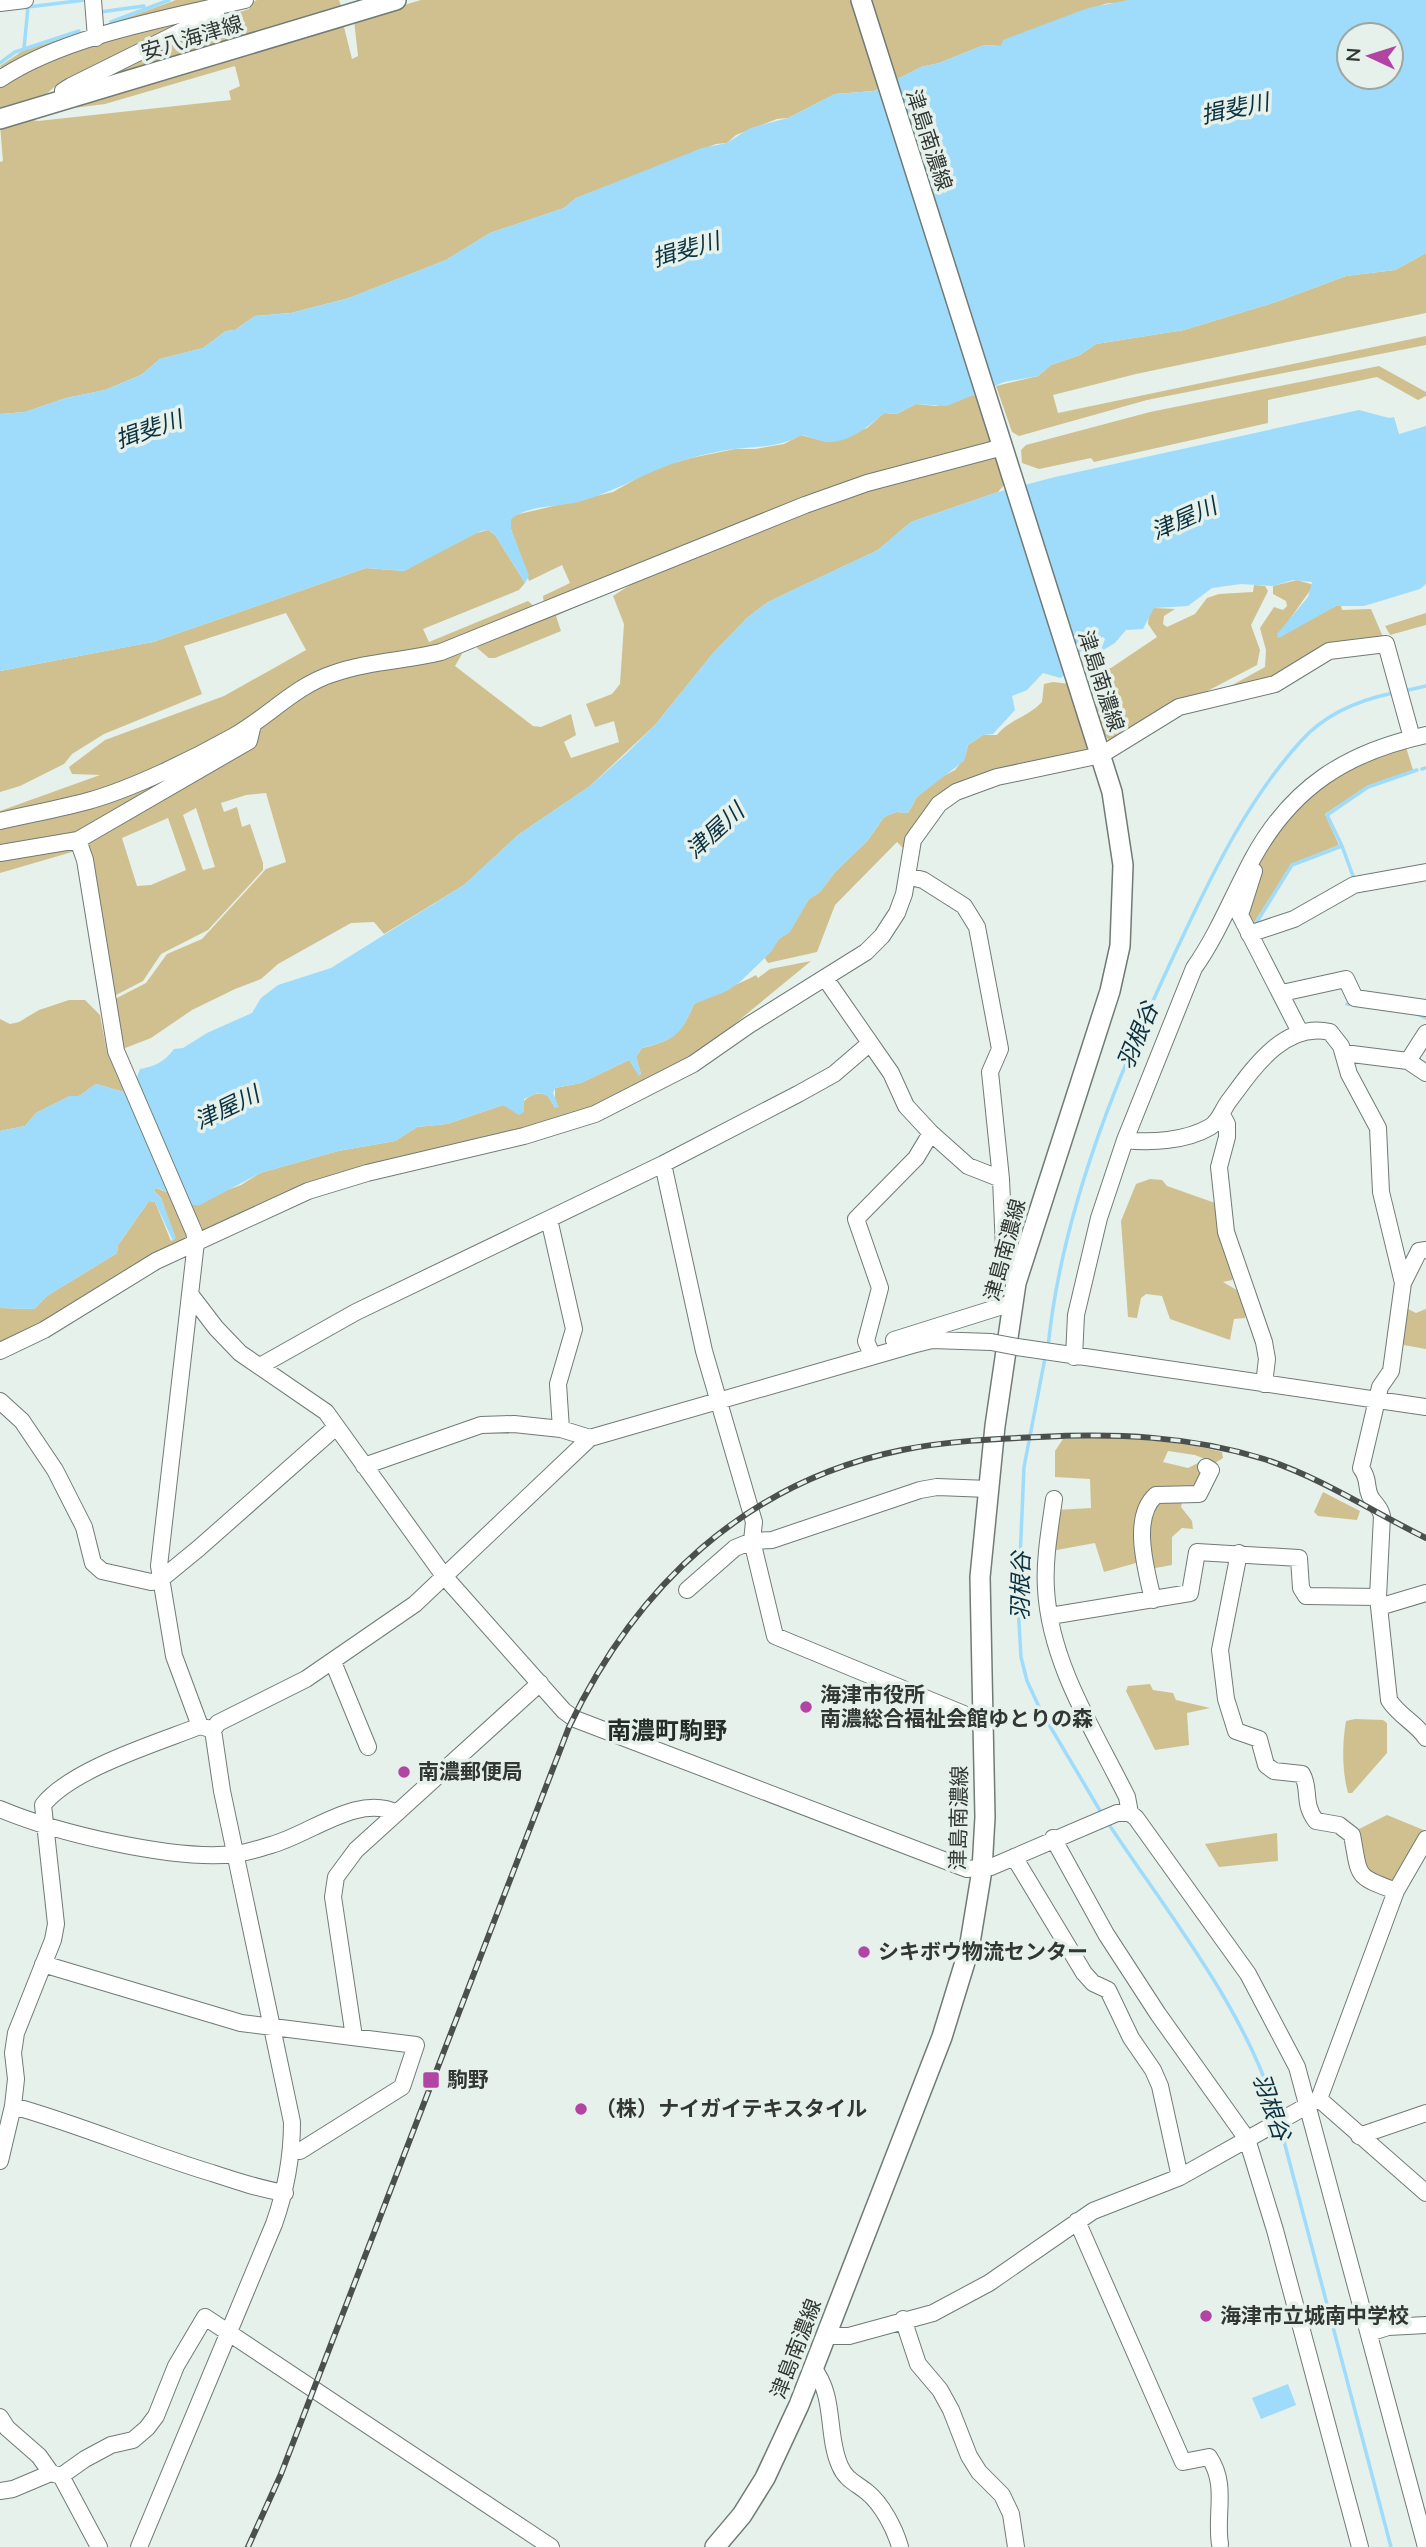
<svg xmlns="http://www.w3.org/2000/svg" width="1426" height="2547" viewBox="0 0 1426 2547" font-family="'Nunito Sans','Noto Sans JP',sans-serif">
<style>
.green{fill:#d0c08f;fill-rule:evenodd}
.water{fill:#9fdcfb;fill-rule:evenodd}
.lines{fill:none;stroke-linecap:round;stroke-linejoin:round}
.stream{stroke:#9fdcfb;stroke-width:3.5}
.minor-casing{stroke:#707b75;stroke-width:18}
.major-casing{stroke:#707b75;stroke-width:22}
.minor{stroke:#fff;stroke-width:16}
.major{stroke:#fff;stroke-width:19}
.rail-casing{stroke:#4b504e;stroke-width:6}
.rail{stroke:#e5f1ea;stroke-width:3.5;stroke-dasharray:10;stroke-linecap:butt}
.minor-bridge-casing{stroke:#707b75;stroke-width:18;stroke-linecap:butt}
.minor-bridge{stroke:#fff;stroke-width:16}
.poi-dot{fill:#b244a3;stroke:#e5f1ea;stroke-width:2.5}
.labels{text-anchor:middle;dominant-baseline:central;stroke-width:7;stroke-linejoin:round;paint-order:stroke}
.street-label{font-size:21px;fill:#323634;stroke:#e5f1ea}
.poi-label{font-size:21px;font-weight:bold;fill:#323634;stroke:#e5f1ea;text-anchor:start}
.water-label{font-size:23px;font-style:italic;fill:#0b3040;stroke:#e5f1ea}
.quarter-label{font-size:24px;font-weight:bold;fill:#242d28;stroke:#e5f1ea}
</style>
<rect width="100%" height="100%" fill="#e5f1ea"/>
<path class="green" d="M 176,0 L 223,0 L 104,26 Z
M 257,0 L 339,0 L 343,11 L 69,93 L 222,18 L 249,9 L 248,4 Z
M 421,0 L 1129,0 C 1120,5 1111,1 1102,5 C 1069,15 1037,30 1004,40 L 1001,46 L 984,45 L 939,63 L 921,67 L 874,91 L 835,94 L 788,118 L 777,119 L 736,135 L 727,143 L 716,144 L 576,198 L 564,208 L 490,233 L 446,260 L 349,298 L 291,313 L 255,316 L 235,330 L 226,331 L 203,348 L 160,359 L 141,375 L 105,390 L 66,398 L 25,412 L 0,414 L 0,162 L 3,161 L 0,125 L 22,118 L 38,121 L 231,100 L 229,91 L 240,86 L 235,66 L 105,104 L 42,112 L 343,23 L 352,59 L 358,56 L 354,20 Z
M 207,12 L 209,13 L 53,88 L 38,102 L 0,113 L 0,84 L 28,64 Z
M 90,30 L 92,36 L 3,72 L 0,66 L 24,50 Z
M 1426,253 L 1426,313 L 1136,374 L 1053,395 L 1058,413 L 1426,336 L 1426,345 L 1147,400 L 1019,436 L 1012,432 L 996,386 L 1038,376 L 1051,365 L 1080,355 L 1096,344 L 1184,330 L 1276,302 L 1346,276 L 1395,270 Z
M 1379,366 L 1426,392 L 1426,396 L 1418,400 L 1377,377 L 1268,400 L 1268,423 L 1094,462 L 1091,458 L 1039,469 L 1022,463 L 1021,450 L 1026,445 L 1150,412 Z
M 984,392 L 996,437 L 989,446 L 544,605 L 543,596 L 570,583 L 562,565 L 529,581 L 511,529 L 511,519 L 515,515 L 613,492 L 653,469 L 691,458 L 735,449 L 755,449 L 784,444 L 801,435 L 827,442 L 867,428 L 884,413 L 897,414 L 916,404 L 936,406 Z
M 995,454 L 1010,478 L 998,492 L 911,522 L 878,550 L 768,602 L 748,617 L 714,652 L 655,725 L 590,786 L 518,835 L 464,885 L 384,934 L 374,922 L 351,923 L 278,964 L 261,979 L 235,989 L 192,1010 L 151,1038 L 120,1050 L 113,1000 L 146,983 L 167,954 L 202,939 L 266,869 L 286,862 L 266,793 L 246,795 L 221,803 L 224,812 L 237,807 L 242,827 L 250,824 L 263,863 L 263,870 L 208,930 L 161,954 L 143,981 L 114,996 L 86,840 L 304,691 L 372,665 L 407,667 L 459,650 L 462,654 L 455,666 L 533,726 L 541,727 L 571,714 L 576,735 L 564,742 L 571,758 L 619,742 L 614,721 L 595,727 L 586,704 L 612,694 L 620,684 L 624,624 L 613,596 L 652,571 L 808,507 ZM 196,808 L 215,867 L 203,870 L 183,815 ZM 168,818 L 186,870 L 151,885 L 137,886 L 122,838 Z
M 488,530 L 495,535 L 525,583 L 519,590 L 423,629 L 429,642 L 528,601 L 536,608 L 436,649 L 371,658 L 231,733 L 90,796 L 0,818 L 0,811 L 100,775 L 72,774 L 69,767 L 105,740 L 224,696 L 306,650 L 286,613 L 184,646 L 202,694 L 104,734 L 72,754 L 64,764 L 20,786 L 0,792 L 0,671 L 153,642 L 366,568 L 404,571 L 469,535 Z
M 1297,580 L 1314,585 L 1277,637 L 1336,606 L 1341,606 L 1342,610 L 1371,609 L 1383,637 L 1348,640 L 1272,680 L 1227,688 L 1265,667 L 1266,650 L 1260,628 L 1274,607 L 1283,610 L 1287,606 L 1286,601 L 1273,594 L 1273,586 Z
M 1254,585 L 1265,586 L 1268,591 L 1251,625 L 1260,650 L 1257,665 L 1110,742 L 1103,732 L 1083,648 L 1103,668 L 1111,668 L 1157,637 L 1148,624 L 1149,613 L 1154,608 L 1175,609 L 1164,616 L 1163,624 L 1167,627 L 1195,614 L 1207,598 L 1219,594 L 1253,592 Z
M 621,586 L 556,616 L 561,631 L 495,658 L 489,658 L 477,648 L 478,642 Z
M 1426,613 L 1426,625 L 1390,635 L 1385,626 Z
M 1053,682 L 1070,684 L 1089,744 L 1085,752 L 976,776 L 904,849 L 897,842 L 835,905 L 817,952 L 768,963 L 764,957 L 779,939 L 789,932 L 809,899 L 820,892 L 835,872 L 868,840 L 884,817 L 896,812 L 908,813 L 917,797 L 940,778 L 955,770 L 965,757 L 968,745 L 983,735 L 997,735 C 1010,719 1028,717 1042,702 L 1044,684 Z
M 1406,747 L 1413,770 L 1367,786 L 1325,814 L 1339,845 L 1291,864 L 1252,926 L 1243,912 L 1258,874 L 1261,856 L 1292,809 L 1351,765 Z
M 215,751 L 76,835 L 0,849 L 0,826 Z
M 73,844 L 79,850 L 0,873 L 0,856 Z
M 811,961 L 692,1059 L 590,1108 L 523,1131 L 308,1186 L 253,1207 L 198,1235 L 196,1231 L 202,1227 L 199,1222 L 195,1224 L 189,1204 L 241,1185 L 260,1173 L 338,1151 L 395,1141 L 417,1127 L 447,1124 L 503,1105 L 516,1111 C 523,1101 534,1088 548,1096 L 555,1108 L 555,1088 L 581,1083 L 629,1060 L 639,1075 L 641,1074 L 636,1057 L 642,1048 C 673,1041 682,1033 694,1004 C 714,992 736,986 756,975 L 758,978 L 770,969 Z
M 69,1000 L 85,1000 L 100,1015 L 107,1052 L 124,1092 L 96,1084 L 79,1096 L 70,1096 L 36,1113 L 25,1126 L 0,1131 L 0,1019 L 10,1024 L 19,1022 L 39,1010 Z
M 1150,1179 L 1162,1180 L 1167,1186 L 1218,1204 L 1234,1276 L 1232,1280 L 1223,1282 L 1240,1292 L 1246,1314 L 1245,1318 L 1234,1319 L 1230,1340 L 1170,1319 L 1162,1296 L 1146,1294 L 1141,1298 L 1137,1318 L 1128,1317 L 1121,1221 L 1136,1184 Z
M 156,1188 L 172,1194 L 192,1232 L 185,1245 L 0,1346 L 0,1308 L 34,1309 L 47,1296 L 117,1253 L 118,1245 L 149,1201 L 155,1202 L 171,1241 L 175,1238 L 161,1198 L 154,1191 Z
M 1408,1309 L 1416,1313 L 1426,1309 L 1426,1349 L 1398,1344 L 1403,1312 Z
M 1107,1438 C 1146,1439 1185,1442 1222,1452 L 1223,1458 L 1215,1463 L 1195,1455 L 1168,1451 L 1163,1462 L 1188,1468 L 1198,1463 L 1205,1474 L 1195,1488 L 1155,1490 L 1136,1563 L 1104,1572 L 1095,1543 L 1051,1551 L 1056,1510 L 1091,1508 L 1090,1479 L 1055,1477 L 1055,1451 L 1063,1439 Z
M 1323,1492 L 1360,1511 L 1357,1520 L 1318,1516 L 1314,1512 Z
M 1183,1498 L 1181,1507 L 1192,1521 L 1193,1529 L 1182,1528 L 1172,1537 L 1172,1565 L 1150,1569 L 1145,1533 L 1152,1502 Z
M 1150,1684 L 1153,1690 L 1173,1693 L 1176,1700 L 1210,1708 L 1187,1713 L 1189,1745 L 1155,1750 L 1126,1691 L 1128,1686 Z
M 1355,1719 L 1383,1720 L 1387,1723 L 1387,1753 L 1352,1793 L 1348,1793 C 1342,1771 1342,1744 1346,1721 Z
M 1387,1815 L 1426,1831 L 1396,1882 L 1369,1877 L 1355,1831 Z
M 1277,1833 L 1278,1861 L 1219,1867 L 1205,1844 Z"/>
<path class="water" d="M 1129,0 L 1426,0 L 1426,253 L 1395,270 L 1346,276 L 1276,302 L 1184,330 L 1096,344 L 1080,355 L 1051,365 L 1038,376 L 1004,382 L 947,406 L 916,404 L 897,414 L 884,413 C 869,426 850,442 829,442 C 820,442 810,436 801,435 C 778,448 759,446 734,449 C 718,451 702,455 687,459 C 648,470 616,492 578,502 C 557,507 528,505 511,519 L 511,529 L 529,576 L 525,583 L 495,535 L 488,530 L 481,531 L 404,571 L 366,568 L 153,642 L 0,671 L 0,414 L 25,412 L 66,398 L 105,390 L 141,375 L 160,359 L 203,348 L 226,331 L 235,330 L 255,316 L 291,313 L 349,298 L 446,260 L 490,233 L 564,208 L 576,198 L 702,148 L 727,143 L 750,128 L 788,118 L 835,94 L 874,91 L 921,67 L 939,63 L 984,45 L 1001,46 L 1003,40 L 1088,8 ZM 1349,35 L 1391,35 L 1391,77 L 1349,77 Z
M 1359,410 L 1389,418 L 1394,417 L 1399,434 L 1426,426 L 1426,584 L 1420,589 L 1364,606 L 1336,606 L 1279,638 L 1277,634 L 1308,597 L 1312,582 L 1293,580 L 1273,586 L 1241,584 L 1212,588 L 1188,606 L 1154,608 L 1143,629 L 1126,630 L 1115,643 L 1100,652 L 1105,639 L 1103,637 L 1071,658 L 1064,676 L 1060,678 L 1043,673 L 1027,690 L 1012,696 L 1015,710 L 993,734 L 983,735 L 968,745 L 964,761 L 917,797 L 908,813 L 896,812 L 884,817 L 868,840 L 835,872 L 820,892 L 809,899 L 790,932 L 779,939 L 771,952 L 741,981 L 727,991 L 694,1004 C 680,1036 676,1039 642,1048 L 636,1057 L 641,1074 L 639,1076 L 629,1060 L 581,1083 L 555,1088 L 553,1093 L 559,1107 L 555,1108 L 548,1096 L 538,1093 L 524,1099 L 524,1112 L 519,1115 L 503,1105 L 447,1124 L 417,1127 L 395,1141 L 338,1151 L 260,1173 L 200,1205 C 184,1207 172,1191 156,1188 L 154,1191 L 161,1198 L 176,1238 L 173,1241 L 155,1202 L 149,1201 L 118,1245 L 117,1253 L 47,1296 L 34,1309 L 0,1308 L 0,1131 L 25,1126 L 36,1113 L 70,1096 L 79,1096 L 96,1084 L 124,1092 L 133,1088 L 140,1069 C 156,1066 164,1062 174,1049 L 183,1048 L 207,1033 L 252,1013 L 261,998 L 278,985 L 331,968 L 464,885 L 518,835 L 590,786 L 627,753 L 655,725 L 714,652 L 748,617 L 768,602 L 878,550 L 911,522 L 998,492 L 1055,477 Z
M 1288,2384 L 1296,2405 L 1261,2419 L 1252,2398 Z"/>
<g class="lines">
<path class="stream" d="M 100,12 L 144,6
M 111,22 L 169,0
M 24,48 L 28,7 L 85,0
M 0,63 L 15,52 L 79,31
M 1404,691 L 1426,686
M 1422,769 L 1426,768
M 1342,846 L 1353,876
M 1255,925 L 1292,865 L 1342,846 L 1327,815 L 1368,787 L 1417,770
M 1347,1004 L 1356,1005
M 1415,1013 L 1426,1018
M 1048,1347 C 1062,1206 1123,1062 1183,936 C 1215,868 1250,797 1301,741 C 1325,714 1359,700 1393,693
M 1045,1358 L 1024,1467 L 1018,1606 L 1021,1657 L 1027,1681 L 1041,1711 L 1102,1814
M 1108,1823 C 1168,1914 1249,2013 1278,2119
M 1280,2126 L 1391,2547"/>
<g class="minor-casing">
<path id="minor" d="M 93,0 L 96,38
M 0,3 L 25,0
M 0,79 C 64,36 168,18 245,0
M 64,99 L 63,91 L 71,86 L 216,14
M 0,821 C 29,814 59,809 88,801 C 132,789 193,759 234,736 C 268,717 295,686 332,674 C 368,661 405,661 441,652 L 805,505 L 867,483 L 1003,447
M 78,840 L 85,860 L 116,1051 L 194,1232 L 196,1242 L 159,1566 L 174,1656 L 200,1726
M 0,853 L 78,840 L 249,741 L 253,724
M 1254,871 L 1240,915 L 1300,1032
M 907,876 L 923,880 L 964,906 L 977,927 L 1000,1049 L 990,1072 L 1001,1179
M 1249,934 L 1294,919 L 1354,885 L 1426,872
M 825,978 L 891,1073 L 906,1106 L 931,1133 L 968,1166 L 1001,1179 L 1005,1271 L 1016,1283
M 1282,993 L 1346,979 L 1355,998 L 1426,1008
M 1344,1053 L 1408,1061 L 1426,1073
M 1408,1061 L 1426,1033
M 1222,1115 L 1227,1124 L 1227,1137 L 1219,1167 L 1226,1232 L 1264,1342 L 1267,1359 L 1264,1384
M 1125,1140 C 1151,1143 1186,1141 1210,1127 C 1220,1121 1222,1110 1229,1101 C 1252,1070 1284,1021 1330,1032 L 1341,1046 L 1349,1074 L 1378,1128 L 1381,1192 L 1403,1283
M 663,1164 L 704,1351 L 754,1522 L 752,1541 L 735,1548 L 687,1590
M 549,1219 L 574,1329 L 558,1384 L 561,1429
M 1426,1250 L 1419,1251 L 1403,1283 L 1391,1371 L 1380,1387 L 1361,1468 C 1370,1480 1365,1485 1370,1496 C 1374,1504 1380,1506 1382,1516 L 1378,1597 L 1389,1700 C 1399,1716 1416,1723 1426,1738
M 190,1294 L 216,1328 L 240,1353 L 326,1412 L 444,1576 L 564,1711 L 575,1719 L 967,1869 L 991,1867 L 1117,1813 L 1130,1813 L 1136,1818 L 1248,1974 L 1297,2067 L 1426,2547
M 894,1340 L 1012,1303
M 1017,1347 L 1426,1407
M 0,1351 L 44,1330 L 156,1261 L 308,1191 L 367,1173 L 524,1136 L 595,1114 L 693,1064 L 749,1025 L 866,952 L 882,936 L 897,913 L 904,894 L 913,840 L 939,804 L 956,792 L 997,777 L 1101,755 L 1179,707 L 1275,684 L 1329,651 L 1386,644 L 1412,738
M 872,1355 L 866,1341 L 880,1288 L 856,1219 L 916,1158 L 931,1133
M 1074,1357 L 1076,1315 L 1099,1218 L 1125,1140 L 1194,968 C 1218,934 1233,895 1253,858 C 1292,787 1347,752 1426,735
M 260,1366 L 356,1312 L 663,1164 L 798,1094 L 834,1074 L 869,1044
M 0,1401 L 22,1421 L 55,1470 L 84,1527 L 93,1563 L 102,1571 L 151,1582 L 160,1580 L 199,1548 L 336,1427
M 364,1466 L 481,1425 L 514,1424 L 561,1429 L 590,1438
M 1054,1499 C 1050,1528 1044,1560 1046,1589 C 1050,1664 1095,1732 1127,1797 L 1130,1813
M 1239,1553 L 1220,1650 L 1226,1699 L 1236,1731 L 1259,1739 L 1266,1765 L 1274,1771 L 1302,1774 C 1311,1789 1302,1803 1316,1821 L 1339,1825 L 1352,1835 C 1360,1877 1354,1876 1396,1891
M 1153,1600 C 1147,1572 1130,1518 1156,1495 L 1199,1494 L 1211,1470 L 1206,1467
M 1379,1607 L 1426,1593
M 1050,1616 L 1190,1593 L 1197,1552 L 1299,1558 L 1301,1588 L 1306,1596 L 1378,1597
M 333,1662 L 368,1747
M 983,1722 L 775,1636 L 752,1541 L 772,1540 L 920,1490 L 937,1487 L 989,1489
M 0,1809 C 57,1833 174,1861 235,1854 C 247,1853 260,1848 271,1845 C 309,1835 358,1793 397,1813
M 1053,1838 L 1106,1934 L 1158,2014 L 1247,2139 L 1275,2230 L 1360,2547
M 1014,1857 L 1084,1973 L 1093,1983 L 1108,1990 L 1131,2038 L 1153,2070 L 1160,2086 L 1180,2177
M 43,1964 L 241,2023 L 416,2045 L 402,2087 L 300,2151 L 292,2148
M 354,2037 L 333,1897 L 336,1877 L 356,1850 L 540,1683
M 1319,2099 L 1426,2193
M 13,2106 C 81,2125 145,2153 212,2173 C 236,2181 260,2189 285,2193
M 1359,2136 L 1426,2113
M 0,2161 L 13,2106 L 16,2079 L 13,2053 L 16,2033 L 53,1940 L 56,1924 L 43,1805 C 71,1769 157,1743 200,1726 L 210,1729
M 1077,2221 L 1183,2462 L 1209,2457 C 1228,2485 1215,2514 1220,2544
M 903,2319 L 918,2364 L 940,2390 L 951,2410 L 969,2456 L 979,2472 L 1002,2495 L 1011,2514 L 1016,2547
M 1369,2333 L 1388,2327 L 1426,2325
M 826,2336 L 849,2336 L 933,2313 L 989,2283 L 1093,2211 L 1180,2177 L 1319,2099 L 1396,1891 L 1426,1839
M 813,2368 C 836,2396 826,2435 840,2466 C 846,2480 856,2483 867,2492 C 882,2504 895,2529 900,2547
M 0,2417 L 7,2428 L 39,2456 L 51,2473 L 61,2476 L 99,2547
M 61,2476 L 85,2459 L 111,2445 L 133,2440 L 147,2428 L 156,2416 L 176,2366 L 205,2317 L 551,2547
M 0,2491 L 13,2489 L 51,2473
M 139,2547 L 274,2224 C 286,2190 292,2158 292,2122 L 222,1791 L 213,1730 L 218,1723 L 306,1679 L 415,1604 L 590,1438 L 912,1345 L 932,1340 L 991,1342"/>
</g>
<g class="major-casing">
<path id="major" d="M 0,119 L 396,0
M 715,2547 L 742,2515 L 765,2478 L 799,2405 L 942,2037 L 969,1949 L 982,1870 L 985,1817 L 980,1577 L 995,1426 L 1016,1283 L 1110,991 L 1120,946 L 1123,865 L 1112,792 L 861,0"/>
</g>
<use href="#minor" class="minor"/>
<use href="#major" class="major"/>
<g class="rail-casing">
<path id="rail" d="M 248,2547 L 281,2474 L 569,1727 C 636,1586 746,1482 902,1450 C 947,1441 993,1439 1039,1437 C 1116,1433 1190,1436 1264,1459 C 1320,1477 1373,1512 1426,1538"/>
</g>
<use href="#rail" class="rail"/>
<g class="minor-bridge-casing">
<path id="minor-bridge" d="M 991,1342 L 1017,1347"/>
</g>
<use href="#minor-bridge" class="minor-bridge"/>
</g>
<g class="poi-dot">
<circle cx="806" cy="1707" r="7"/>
<circle cx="404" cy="1772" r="7"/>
<circle cx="864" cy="1952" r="7"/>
<rect x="422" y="2071" width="18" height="18" rx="3.5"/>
<circle cx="581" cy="2109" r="7"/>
<circle cx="1206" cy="2316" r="7"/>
</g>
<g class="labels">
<g class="street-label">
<text transform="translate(192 38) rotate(-17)">安八海津線</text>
<text transform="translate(929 140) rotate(72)">津島南濃線</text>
<text transform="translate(1101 681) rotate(72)">津島南濃線</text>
<text transform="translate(1005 1250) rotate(-75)">津島南濃線</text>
<text transform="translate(959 1818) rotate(-89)">津島南濃線</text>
<text transform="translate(796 2349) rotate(-69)">津島南濃線</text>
</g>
<g class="poi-label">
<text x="820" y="1695">海津市役所<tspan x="820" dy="24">南濃総合福祉会館ゆとりの森</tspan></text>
<text x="418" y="1772">南濃郵便局</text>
<text x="878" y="1952">シキボウ物流センター</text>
<text x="447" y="2080">駒野</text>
<text x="595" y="2109">（株）ナイガイテキスタイル</text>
<text x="1220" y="2316">海津市立城南中学校</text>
</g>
<g class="water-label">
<text transform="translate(1235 109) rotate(-12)">揖斐川</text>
<text transform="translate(686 250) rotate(-16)">揖斐川</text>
<text transform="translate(149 430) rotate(-19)">揖斐川</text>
<text transform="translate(1184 519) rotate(-24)">津屋川</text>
<text transform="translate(715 831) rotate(-42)">津屋川</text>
<text transform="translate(1138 1036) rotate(-67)">羽根谷</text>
<text transform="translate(227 1108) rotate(-26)">津屋川</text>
<text transform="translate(1021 1586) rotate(-89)">羽根谷</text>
<text transform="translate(1271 2107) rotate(71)">羽根谷</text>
</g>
<g class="quarter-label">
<text x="667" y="1731">南濃町駒野</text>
</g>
</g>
<g transform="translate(1370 56) rotate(274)"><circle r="33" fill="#e5f1ea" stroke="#9da6a1" stroke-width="2"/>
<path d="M0-5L12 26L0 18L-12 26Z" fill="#b244a3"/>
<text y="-10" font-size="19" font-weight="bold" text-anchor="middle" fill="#323634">N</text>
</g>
</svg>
